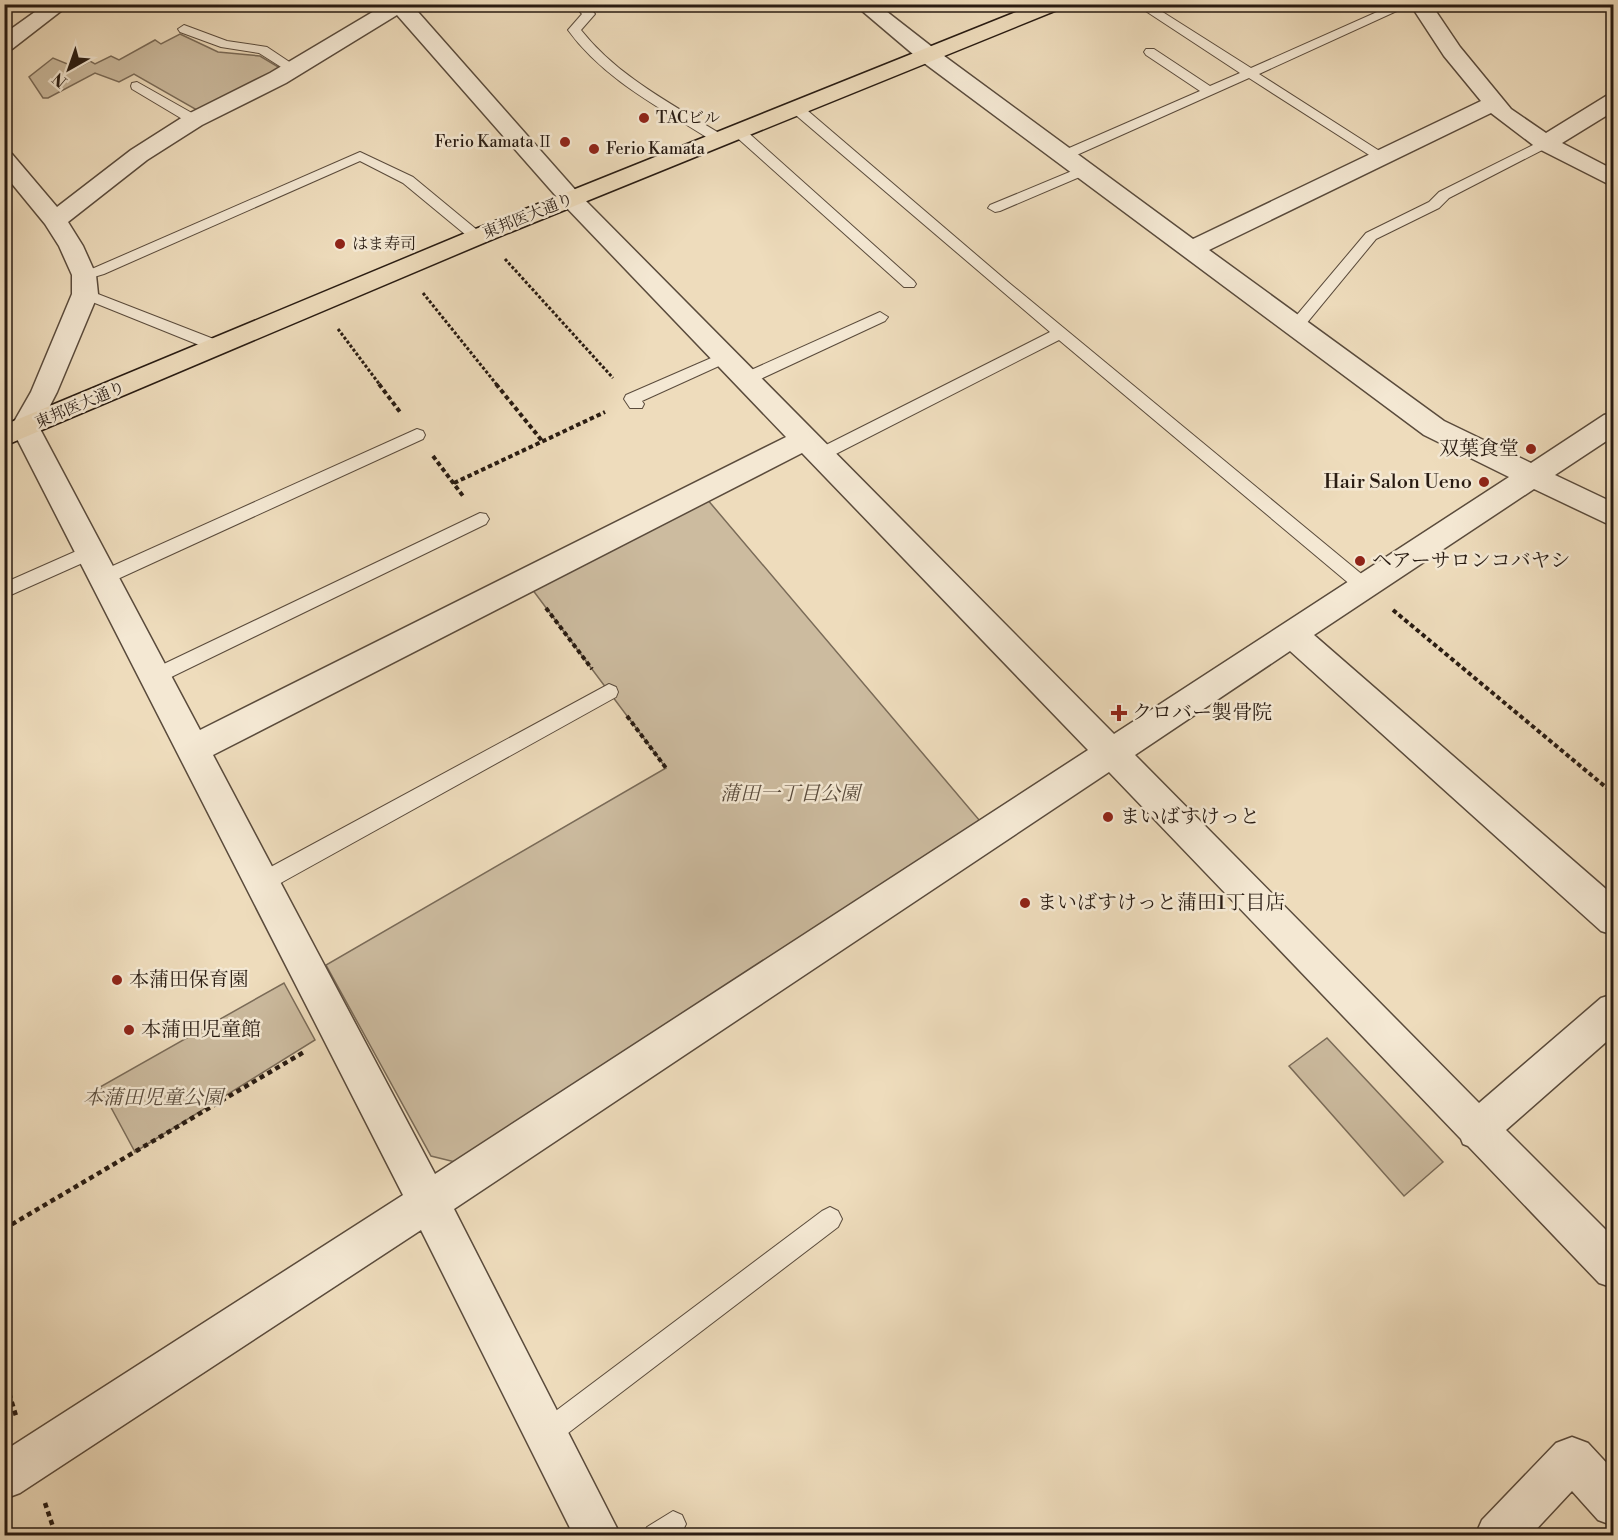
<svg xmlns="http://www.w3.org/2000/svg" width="1618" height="1540" viewBox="0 0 1618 1540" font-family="'Libre Bodoni','Noto Serif JP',serif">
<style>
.green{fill:#ccbb9f;stroke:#7a6b58;stroke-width:1.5}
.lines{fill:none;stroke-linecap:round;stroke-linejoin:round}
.lane-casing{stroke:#5a4b3c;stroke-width:2}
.street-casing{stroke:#5a4b3c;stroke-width:3}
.primary-casing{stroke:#281b12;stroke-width:3}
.path-far2{stroke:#281b12;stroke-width:3;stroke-dasharray:3 2;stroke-linecap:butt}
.path-far1{stroke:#281b12;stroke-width:4;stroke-dasharray:4.5 3;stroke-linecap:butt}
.path{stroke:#281b12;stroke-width:4.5;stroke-dasharray:5 4;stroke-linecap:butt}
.lane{fill:#f4e8d3;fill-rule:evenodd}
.street{fill:#f4e8d3;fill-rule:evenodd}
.primary{fill:#eedcbc;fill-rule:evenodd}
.poi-dot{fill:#8f2418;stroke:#f4e8d3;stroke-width:2}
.labels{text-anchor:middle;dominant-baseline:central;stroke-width:5;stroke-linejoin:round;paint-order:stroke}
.far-poi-label{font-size:16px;fill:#281b12;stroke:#f4e8d3;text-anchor:start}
.far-street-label{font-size:16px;fill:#281b12;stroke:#f4e8d3}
.poi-label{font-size:20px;fill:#281b12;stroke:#f4e8d3;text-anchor:start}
.park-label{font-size:20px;font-style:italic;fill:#594b3c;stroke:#f4e8d3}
</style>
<rect width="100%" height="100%" fill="#eedcbc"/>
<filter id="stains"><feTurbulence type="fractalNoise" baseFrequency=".00333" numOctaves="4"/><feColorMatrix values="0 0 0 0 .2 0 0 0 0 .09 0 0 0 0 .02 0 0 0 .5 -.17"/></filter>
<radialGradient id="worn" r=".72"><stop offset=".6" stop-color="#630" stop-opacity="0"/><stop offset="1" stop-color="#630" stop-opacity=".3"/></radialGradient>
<path class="green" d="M 180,34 L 218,52 L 260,56 L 280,68 L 202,113 L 134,74 L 119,82 L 95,73 L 48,98 L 43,98 L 29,77 L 53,58 L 77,68 L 90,61 L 95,64 L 111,56 L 119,60 L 155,40 L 161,44 Z
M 701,492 L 980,821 L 455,1162 L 431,1156 L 326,965 L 666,768 L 526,581 Z
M 284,983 L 315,1040 L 135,1152 L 100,1087 Z
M 1327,1038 L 1443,1162 L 1404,1196 L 1289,1066 Z"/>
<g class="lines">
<g class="lane-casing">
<path id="lane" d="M 573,4 L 586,4 L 595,14 L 581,30 C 618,77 674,105 724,136 L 726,139 L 724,142 L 714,142 C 663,109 604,80 568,30 L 582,14 Z
M 1135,4 L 1150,4 L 1251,68 L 1395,4 L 1412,4 L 1259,74 L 1389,157 L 1382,161 L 1377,160 L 1249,78 L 1070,158 L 1060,158 L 1058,155 L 1060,152 L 1200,91 L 1146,55 L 1144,52 L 1146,49 L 1154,49 L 1210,86 L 1240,73 Z
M 184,25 L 227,41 L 267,47 L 300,69 L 299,72 L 289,72 L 259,53 L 221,47 L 180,32 L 178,29 Z
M 137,82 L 199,117 L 201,120 L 199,123 L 189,123 L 132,89 L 131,86 L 132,83 Z
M 796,104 L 801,105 L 1008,282 L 1370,581 L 1373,586 L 1370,591 L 1364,593 L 1358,591 L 1059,340 L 826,459 L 814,459 L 812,455 L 814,451 L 1050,332 L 791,111 L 789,108 L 791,105 Z
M 738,127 L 743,128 L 914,281 L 916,284 L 914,287 L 904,287 L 733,134 L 731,131 Z
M 1545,139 L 1552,143 L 1550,146 L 1449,198 L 1439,208 L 1376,239 L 1301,330 L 1291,330 L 1288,326 L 1291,322 L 1366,233 L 1429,202 L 1439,192 Z
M 360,152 L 413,177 L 482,234 L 484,237 L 482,240 L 472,240 L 403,183 L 360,161 L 104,274 L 84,280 L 77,275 L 79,272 L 94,268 Z
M 1084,166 L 1089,167 L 1091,170 L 1089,173 L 1000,211 L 995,212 L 988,208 L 990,205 Z
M 85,289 L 224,343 L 227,347 L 219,352 L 214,351 L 80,297 L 78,294 Z
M 880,312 L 888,317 L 885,321 L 752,383 L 740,383 L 738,379 L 740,375 Z
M 725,352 L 730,353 L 733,357 L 730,361 L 642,401 L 644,404 L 642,408 L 630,408 L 624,399 L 626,395 Z
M 417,429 L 423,431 L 425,435 L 423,439 L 109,583 L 103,585 L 97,583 L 94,578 L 97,573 Z
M 480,513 L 486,514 L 489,519 L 486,524 L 161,682 L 154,685 L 147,682 L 145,677 L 147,672 Z
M 90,545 L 96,547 L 99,552 L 96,557 L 4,598 L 4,583 Z
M 609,684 L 616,687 L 618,692 L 616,697 L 268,890 L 261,892 L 254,890 L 251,883 L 254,876 Z
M 830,1207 L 838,1211 L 842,1219 L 838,1227 L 555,1443 L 546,1447 L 537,1443 L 533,1434 L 537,1425 L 822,1211 Z
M 673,1511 L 682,1515 L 686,1524 L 680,1536 L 643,1536 L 647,1527 Z"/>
</g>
<g class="street-casing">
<path id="street" d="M 46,4 L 70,4 L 12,49 L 4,50 L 4,34 Z
M 386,4 L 411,4 L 579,194 L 1114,734 L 1509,477 L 1424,435 L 920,60 L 854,4 L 877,4 L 936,50 L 1193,239 L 1481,101 L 1444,56 L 1410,4 L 1431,4 L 1460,47 L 1511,109 L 1546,133 L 1606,96 L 1614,94 L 1614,111 L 1562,143 L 1614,170 L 1614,187 L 1537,148 L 1491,113 L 1209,250 L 1444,421 L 1531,463 L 1604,415 L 1614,412 L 1614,436 L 1555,475 L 1614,503 L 1614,527 L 1534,489 L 1314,635 L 1614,896 L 1614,935 L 1601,931 L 1290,651 L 1135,755 L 1479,1103 L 1601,998 L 1614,994 L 1614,1035 L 1506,1130 L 1614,1238 L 1614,1288 L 1599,1283 L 1468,1146 L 1463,1144 L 1461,1139 L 1109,772 L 454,1209 L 621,1536 L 574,1536 L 421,1230 L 20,1493 L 4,1499 L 4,1451 L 403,1195 L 11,427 L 31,392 L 72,294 L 72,275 L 59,246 L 45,224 L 4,174 L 4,152 L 12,154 L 57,207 L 131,150 L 186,115 L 270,73 ZM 397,15 L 563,204 L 786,437 L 200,730 L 39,427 L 57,392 L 98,294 L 96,275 L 83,246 L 68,222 L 147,160 L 202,125 L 286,83 ZM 802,453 L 1088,750 L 435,1174 L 213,755 Z
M 1572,1437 L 1588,1443 L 1614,1471 L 1614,1526 L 1598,1520 L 1572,1491 L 1530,1536 L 1475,1536 L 1482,1520 L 1556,1443 Z"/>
</g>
<g class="primary-casing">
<path id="primary" d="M 1036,4 L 1065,4 L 1062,8 L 486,242 L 4,446 L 4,425 L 468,232 Z"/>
</g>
<path class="path-far2" d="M 505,259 L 613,378
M 423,293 L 497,385
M 338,329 L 380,385"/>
<path class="path-far1" d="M 379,384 L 400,412
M 496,384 L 543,442
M 433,456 L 463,496
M 454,483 L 605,412
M 546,608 L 592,669
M 1393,610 L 1614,794
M 627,716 L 666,768"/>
<path class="path" d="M 4,1229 L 304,1052
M 4,1376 L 16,1416
M 45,1503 L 56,1536"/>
<use href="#lane" class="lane"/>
<use href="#street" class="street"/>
<use href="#primary" class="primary"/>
</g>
<g class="poi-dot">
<circle cx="644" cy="118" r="6"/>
<circle cx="565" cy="142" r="6"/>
<circle cx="594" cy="149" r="6"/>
<circle cx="340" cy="244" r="6"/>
<circle cx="1531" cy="449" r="6"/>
<circle cx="1484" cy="482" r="6"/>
<circle cx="1360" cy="561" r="6"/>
<path d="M1116 704h6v6h6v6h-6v6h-6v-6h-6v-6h6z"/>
<circle cx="1108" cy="817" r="6"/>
<circle cx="1025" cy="903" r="6"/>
<circle cx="117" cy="980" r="6"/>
<circle cx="129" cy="1030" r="6"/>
</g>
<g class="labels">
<g class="far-poi-label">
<text x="656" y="118">TACビル</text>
<text x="553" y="142" text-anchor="end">Ferio Kamata Ⅱ</text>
<text x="606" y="149">Ferio Kamata</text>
<text x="352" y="244">はま寿司</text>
</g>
<g class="far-street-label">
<text transform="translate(528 216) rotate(-22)">東邦医大通り</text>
<text transform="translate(80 405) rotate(-23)">東邦医大通り</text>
</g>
<g class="poi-label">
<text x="1519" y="449" text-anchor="end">双葉食堂</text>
<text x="1472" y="482" text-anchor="end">Hair Salon Ueno</text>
<text x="1372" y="561">ヘアーサロンコバヤシ</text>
<text x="1132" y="713">クロバー製骨院</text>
<text x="1120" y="817">まいばすけっと</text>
<text x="1037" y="903">まいばすけっと蒲田1丁目店</text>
<text x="129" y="980">本蒲田保育園</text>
<text x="141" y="1030">本蒲田児童館</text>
</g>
<g class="park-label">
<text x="790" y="794">蒲田一丁目公園</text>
<text x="153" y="1098">本蒲田児童公園</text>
</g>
</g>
<rect width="1618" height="1540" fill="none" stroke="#eedcbc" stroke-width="24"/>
<rect x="6" y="6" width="1606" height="1528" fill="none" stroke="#281b12" stroke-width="3"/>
<rect x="12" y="12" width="1594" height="1516" fill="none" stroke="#281b12" stroke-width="1.5"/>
<g transform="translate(69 69) rotate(220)" stroke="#f4e8d3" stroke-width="4.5" paint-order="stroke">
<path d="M0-4.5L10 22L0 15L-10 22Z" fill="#281b12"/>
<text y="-9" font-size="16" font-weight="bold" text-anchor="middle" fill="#281b12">N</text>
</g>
<rect width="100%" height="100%" filter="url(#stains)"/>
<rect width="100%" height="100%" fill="url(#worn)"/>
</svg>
